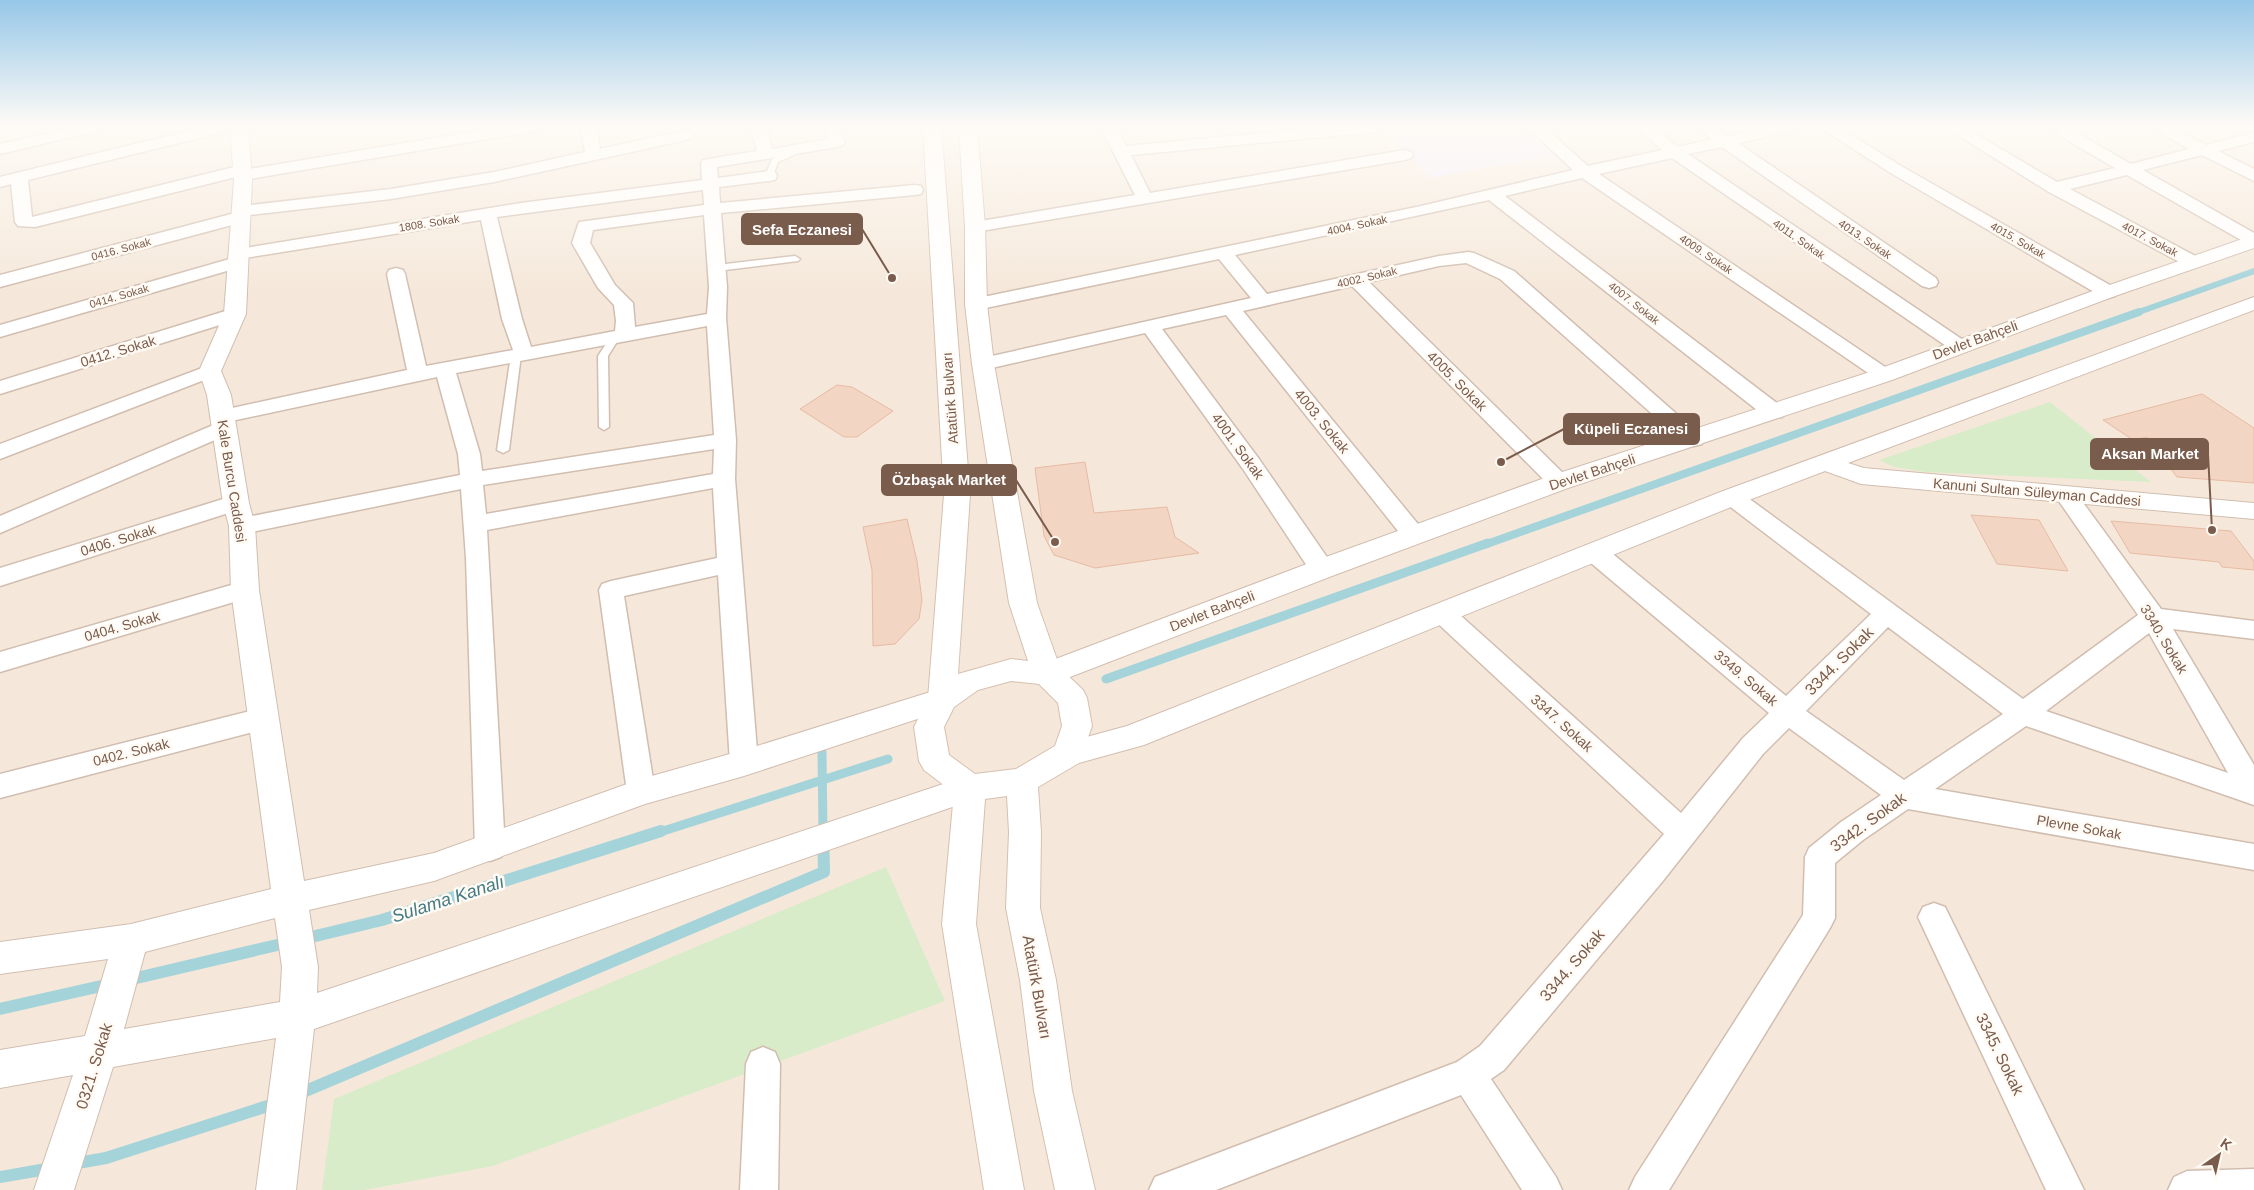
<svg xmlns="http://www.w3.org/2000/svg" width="2254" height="1190" viewBox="0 0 2254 1190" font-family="Arial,sans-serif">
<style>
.residential{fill:#f5e8da}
.education{fill:#f3e8fa}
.green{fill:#d8ecc9}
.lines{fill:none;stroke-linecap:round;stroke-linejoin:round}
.stream-far3{stroke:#a5d3da;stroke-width:6}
.stream-far2{stroke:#a5d3da;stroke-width:8}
.stream-far1{stroke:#a5d3da;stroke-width:9}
.stream{stroke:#a5d3da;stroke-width:12}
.building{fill:#f3d5c3;stroke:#e6bba3}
.service-casing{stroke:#d1beb0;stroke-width:3}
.minor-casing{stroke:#d1beb0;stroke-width:3}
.tertiary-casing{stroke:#d1beb0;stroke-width:2}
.secondary-casing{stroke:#d6c0b0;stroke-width:2}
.service{fill:#fff;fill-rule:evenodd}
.minor{fill:#fff;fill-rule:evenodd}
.tertiary{fill:#fff;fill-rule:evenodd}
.secondary{fill:#fff;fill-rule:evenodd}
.labels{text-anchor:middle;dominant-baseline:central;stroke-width:5;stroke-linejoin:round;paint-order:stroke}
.far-street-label{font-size:11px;fill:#7a5c4d;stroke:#fffaf3}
.street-label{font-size:14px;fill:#7a5c4d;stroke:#fffaf3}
.near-street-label{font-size:16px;fill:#7a5c4d;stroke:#fffaf3}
.near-water-label{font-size:18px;font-style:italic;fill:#437c86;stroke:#fffaf3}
.leader{fill:none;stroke:#7a5c4d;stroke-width:2}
.callout-dot{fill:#7a5c4d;stroke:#fffaf3;stroke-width:2}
.callout{fill:#7a5c4d;stroke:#7a5c4d;stroke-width:2}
.callout-label{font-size:15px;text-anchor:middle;font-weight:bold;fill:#fff}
</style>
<rect width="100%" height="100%" fill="#fdf6ec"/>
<path class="residential" d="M 0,126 L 2254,126 L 2254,1190 L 0,1190 Z"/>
<path class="education" d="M 1383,126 L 1521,126 L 1555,155 L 1430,178 Z"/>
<path class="green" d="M 2050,402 L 2151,482 L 1925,472 L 1894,467 L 1879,460 Z
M 886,867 L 945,1001 L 493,1166 L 364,1190 L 322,1190 L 334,1099 Z"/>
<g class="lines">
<path class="stream-far3" d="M 2136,313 L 2254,271"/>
<path class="stream-far2" d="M 1484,545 L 2139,312"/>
<path class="stream-far1" d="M 1106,679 L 1488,543
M 822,752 L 823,833
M 657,833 L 888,759"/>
<path class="stream" d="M 303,939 L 382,920 L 661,831
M 128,980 L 290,942
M 0,1009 L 110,984
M 296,1095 L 824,872 L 823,831
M 72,1164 L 106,1158 L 277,1103
M 0,1177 L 52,1168"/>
</g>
<path class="building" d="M 837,385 L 852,387 L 893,411 L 857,437 L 844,437 L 800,409 Z
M 2202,394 L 2254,428 L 2254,483 L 2177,477 L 2147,437 L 2133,440 L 2103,420 Z
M 1085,462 L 1094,513 L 1167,507 L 1175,537 L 1199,553 L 1095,568 L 1054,555 L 1044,536 L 1035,468 Z
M 1971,515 L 2039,520 L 2068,571 L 1997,564 Z
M 907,519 L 917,561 L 922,600 L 919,619 L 895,644 L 873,646 L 872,570 L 863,527 Z
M 2111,521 L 2231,531 L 2254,561 L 2254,570 L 2222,567 L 2219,562 L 2130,553 Z"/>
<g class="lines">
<g class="service-casing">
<path id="service" d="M 803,146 L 810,148 L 778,162 L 772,178 L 766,178 L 765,176 L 772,159 Z
M 795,256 L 800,259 L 798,261 L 717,271 L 712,268 L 717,265 Z
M 615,334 L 620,337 L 608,356 L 609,427 L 604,430 L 599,427 L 598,356 L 612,335 Z
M 516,352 L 521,355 L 509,450 L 503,453 L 497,450 L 511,355 Z"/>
</g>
<g class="minor-casing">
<path id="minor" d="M 79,126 L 108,126 L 105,129 L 0,154 L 0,144 Z
M 208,126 L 260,126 L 257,129 L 239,133 L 232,130 L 28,180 L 32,217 L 242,165 L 249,169 L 507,126 L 544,126 L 541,129 L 536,131 L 243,180 L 236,177 L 35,227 L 18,226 L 15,222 L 11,184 L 0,187 L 0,177 Z
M 580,126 L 596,126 L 600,149 L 686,130 L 692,132 L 694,135 L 692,138 L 686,140 L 494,182 L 391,199 L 249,215 L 247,221 L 0,287 L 0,275 L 235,213 L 233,211 L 236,207 L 242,206 L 391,189 L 494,172 L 585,152 Z
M 750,126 L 766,126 L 772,149 L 828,139 L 822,126 L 838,126 L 845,142 L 843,145 L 837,147 L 717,167 L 718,178 L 769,171 L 775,172 L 777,176 L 775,180 L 769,181 L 719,187 L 720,203 L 915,185 L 921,186 L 923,190 L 921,194 L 915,195 L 721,213 L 727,287 L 726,318 L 736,440 L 735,479 L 758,763 L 754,771 L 744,774 L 734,771 L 730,763 L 718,575 L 624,596 L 655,792 L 651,800 L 641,804 L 631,800 L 627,792 L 599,590 L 602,584 L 611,581 L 717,558 L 713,488 L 487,530 L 505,848 L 501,857 L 490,861 L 479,857 L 475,848 L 466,558 L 461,489 L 242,534 L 234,532 L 230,526 L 234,520 L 242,518 L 460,475 L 458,454 L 437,377 L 227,422 L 231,423 L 234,428 L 231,433 L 0,533 L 0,516 L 218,423 L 214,422 L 211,417 L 214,412 L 407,370 L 387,274 L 389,270 L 396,268 L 403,270 L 405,274 L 426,366 L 513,350 L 502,319 L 481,220 L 245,258 L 247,262 L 244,266 L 0,337 L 0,325 L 233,258 L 230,254 L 233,250 L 239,249 L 521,203 L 702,180 L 701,163 L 703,160 L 757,151 ZM 703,190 L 704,205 L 579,222 L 572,243 L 598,288 L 614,305 L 616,321 L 615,331 L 531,347 L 522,319 L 497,217 ZM 704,215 L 709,287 L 707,314 L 635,327 L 633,303 L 615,285 L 590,243 L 593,230 ZM 707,326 L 714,435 L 482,471 L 480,454 L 456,373 ZM 714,449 L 713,474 L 486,514 L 483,485 Z
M 1100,126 L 1116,126 L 1126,146 L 1334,126 L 1383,127 L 1380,130 L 1375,132 L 1131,155 L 1150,193 L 1405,150 L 1411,152 L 1413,155 L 1411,158 L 1405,160 L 975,232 L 969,231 L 966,227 L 969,223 L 975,222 L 1135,195 Z
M 1526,126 L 1543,126 L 1588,166 L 1662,150 L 1635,126 L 1653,126 L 1678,147 L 1712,139 L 1695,126 L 1713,126 L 1728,136 L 1773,126 L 1803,126 L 1800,129 L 1738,143 L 1936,278 L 1938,282 L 1936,286 L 1929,288 L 1922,286 L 1722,147 L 1688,154 L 1966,342 L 1969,346 L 1966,350 L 1959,352 L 1952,350 L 1672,158 L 1599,174 L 1891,371 L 1894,375 L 1891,379 L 1884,381 L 1877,379 L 1582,178 L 1505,196 L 1782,407 L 1785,412 L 1782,417 L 1774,418 L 1766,417 L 1489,200 L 1235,255 L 1267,294 L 1439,256 L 1468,252 L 1474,253 L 1514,271 L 1705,439 L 1702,444 L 1694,446 L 1686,444 L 1500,279 L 1466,263 L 1439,266 L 1369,282 L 1567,477 L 1570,482 L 1567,487 L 1559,489 L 1551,487 L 1352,286 L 1243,311 L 1422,529 L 1426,535 L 1422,541 L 1414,543 L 1406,541 L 1226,315 L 1162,329 L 1259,459 L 1331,563 L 1334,569 L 1331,575 L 1322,577 L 1313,575 L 1243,469 L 1145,333 L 983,370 L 976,368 L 973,364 L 976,360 L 983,358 L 1251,298 L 1219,259 L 976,310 L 969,308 L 966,304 L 969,300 L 1421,206 L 1573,170 Z
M 1818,126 L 1837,126 L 1901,166 L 2115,288 L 2117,292 L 2115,296 L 2108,298 L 2101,296 L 1889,172 Z
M 1943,126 L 1962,126 L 2057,182 L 2115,168 L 2048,129 L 2045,126 L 2065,126 L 2131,164 L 2189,149 L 2153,129 L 2150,126 L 2170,126 L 2206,145 L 2254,132 L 2254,142 L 2218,151 L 2254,169 L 2254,181 L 2202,155 L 2143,170 L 2254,233 L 2254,245 L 2248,244 L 2127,175 L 2070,189 L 2199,258 L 2202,262 L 2199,266 L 2193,267 L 2187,266 L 2049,192 Z
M 235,308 L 242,310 L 245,314 L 242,318 L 0,394 L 0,381 Z
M 210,365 L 217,367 L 220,371 L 217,375 L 0,459 L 0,444 Z
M 2065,487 L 2073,489 L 2161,609 L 2254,621 L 2254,639 L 2173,629 L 2254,765 L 2254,805 L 2026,726 L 1935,789 L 2254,844 L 2254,870 L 1908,809 L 1863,840 L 1835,863 L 1835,918 L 1830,928 L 1669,1190 L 1629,1190 L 1635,1177 L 1803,915 L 1805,857 L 1809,848 L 1841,822 L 1881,795 L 1789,728 L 1763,754 L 1662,882 L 1504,1070 L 1491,1079 L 1556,1177 L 1562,1190 L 1522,1190 L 1461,1095 L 1216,1190 L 1149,1190 L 1155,1177 L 1457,1062 L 1480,1046 L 1664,834 L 1433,619 L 1429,613 L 1433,607 L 1442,604 L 1451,607 L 1681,813 L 1743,738 L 1769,713 L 1585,558 L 1582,552 L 1585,546 L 1594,544 L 1603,546 L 1786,696 L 1871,614 L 1724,502 L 1720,497 L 1724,492 L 1732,490 L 1740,492 L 2023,699 L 2138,615 L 2054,494 L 2057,489 ZM 1888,627 L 2003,714 L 1904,780 L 1806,711 ZM 2149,633 L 2228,773 L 2046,711 Z
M 236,495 L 244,498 L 248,503 L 244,508 L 0,586 L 0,568 Z
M 245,581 L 254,584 L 257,590 L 254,596 L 0,672 L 0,652 Z
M 262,708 L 272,711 L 276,719 L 272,727 L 0,798 L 0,774 Z
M 1934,903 L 1945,907 L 2084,1190 L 2046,1190 L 1918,917 L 1923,907 Z
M 763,1047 L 775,1052 L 780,1064 L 778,1190 L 740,1190 L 746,1064 L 751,1052 Z
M 2254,1169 L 2254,1190 L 2168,1190 L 2174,1177 L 2187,1171 Z"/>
</g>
<g class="tertiary-casing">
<path id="tertiary" d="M 230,126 L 248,126 L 252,181 L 246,314 L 221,371 L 231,395 L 249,503 L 255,526 L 259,590 L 304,881 L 434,853 L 641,779 L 744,750 L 943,688 L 954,691 L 958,699 L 954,707 L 744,776 L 645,804 L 434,881 L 309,910 L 318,967 L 317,993 L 970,775 L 981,779 L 986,788 L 981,797 L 314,1029 L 296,1190 L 256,1190 L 276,1038 L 113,1067 L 74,1190 L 34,1190 L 73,1075 L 0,1088 L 0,1050 L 85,1036 L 108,959 L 0,974 L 0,942 L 131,924 L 271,889 L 231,590 L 229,526 L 223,503 L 207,395 L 199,371 L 224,314 L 234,181 ZM 275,918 L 282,967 L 280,1002 L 124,1029 L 145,952 Z
M 2254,235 L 2254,248 L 2115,296 L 1892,380 L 1568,488 L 1332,576 L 1057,682 L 1047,685 L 1037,682 L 1032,674 L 1037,666 L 1312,562 L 1550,476 L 1876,370 L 2101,288 Z
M 2254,297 L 2254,310 L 1848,463 L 1864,468 L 2254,503 L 2254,519 L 1861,484 L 1825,471 L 1741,503 L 1144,745 L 1068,766 L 1057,763 L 1052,754 L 1057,745 L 1127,726 L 1723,491 Z"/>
</g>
<g class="secondary-casing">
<path id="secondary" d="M 923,126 L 941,126 L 970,495 L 958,674 L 1011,659 L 1028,661 L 1009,603 L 972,364 L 965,304 L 965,227 L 959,126 L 977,126 L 985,227 L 987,304 L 994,364 L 1037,603 L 1060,668 L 1083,690 L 1087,698 L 1092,726 L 1079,763 L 1038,787 L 1041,832 L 1040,908 L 1056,980 L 1072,1091 L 1095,1190 L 1055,1190 L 1034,1091 L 1020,980 L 1006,908 L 1009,832 L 1007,796 L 985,799 L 976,924 L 1024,1190 L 984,1190 L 942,924 L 954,793 L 924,770 L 919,761 L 914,727 L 928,699 L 944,495 ZM 1011,681 L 1039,684 L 1058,703 L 1062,726 L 1055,746 L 1016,769 L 975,774 L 949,755 L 944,727 L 954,707 L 978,690 Z"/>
</g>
<use href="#service" class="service"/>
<use href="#minor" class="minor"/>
<use href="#tertiary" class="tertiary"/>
<use href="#secondary" class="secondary"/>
</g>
<linearGradient id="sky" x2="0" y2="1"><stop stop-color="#97c7e8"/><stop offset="0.43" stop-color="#fefbf6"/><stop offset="1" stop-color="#fefbf6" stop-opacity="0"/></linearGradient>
<rect width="2254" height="293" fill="url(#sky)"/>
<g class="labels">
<g class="far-street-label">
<text transform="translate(429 223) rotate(-9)">1808. Sokak</text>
<text transform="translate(1357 225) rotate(-12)">4004. Sokak</text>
<text transform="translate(1799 239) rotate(35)">4011. Sokak</text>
<text transform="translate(1865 239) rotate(34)">4013. Sokak</text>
<text transform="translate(2150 239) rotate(28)">4017. Sokak</text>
<text transform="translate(2018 240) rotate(30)">4015. Sokak</text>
<text transform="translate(121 249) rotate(-15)">0416. Sokak</text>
<text transform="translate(1706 254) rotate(34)">4009. Sokak</text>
<text transform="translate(1367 277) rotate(-13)">4002. Sokak</text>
<text transform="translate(119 296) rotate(-16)">0414. Sokak</text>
<text transform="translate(1634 303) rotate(38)">4007. Sokak</text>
</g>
<g class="street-label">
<text transform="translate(1975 340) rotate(-20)">Devlet Bahçeli</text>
<text transform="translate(118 351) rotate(-17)">0412. Sokak</text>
<text transform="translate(1457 381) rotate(45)">4005. Sokak</text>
<text transform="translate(950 398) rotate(-94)">Atatürk Bulvarı</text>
<text transform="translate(1322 421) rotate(51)">4003. Sokak</text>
<text transform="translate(1238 446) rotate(54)">4001. Sokak</text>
<text transform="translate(1592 472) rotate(-18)">Devlet Bahçeli</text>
<text transform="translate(232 481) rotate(81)">Kale Burcu Caddesi</text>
<text transform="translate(2037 492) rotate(5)">Kanuni Sultan Süleyman Caddesi</text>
<text transform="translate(118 540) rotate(-17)">0406. Sokak</text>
<text transform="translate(1212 611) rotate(-21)">Devlet Bahçeli</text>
<text transform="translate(122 626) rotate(-16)">0404. Sokak</text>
<text transform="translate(2164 639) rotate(59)">3340. Sokak</text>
<text transform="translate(1746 678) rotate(40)">3349. Sokak</text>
<text transform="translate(1562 723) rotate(42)">3347. Sokak</text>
<text transform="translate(131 752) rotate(-14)">0402. Sokak</text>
<text transform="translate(2079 827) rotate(10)">Plevne Sokak</text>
</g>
<g class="near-street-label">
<text transform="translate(1839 661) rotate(-45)">3344. Sokak</text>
<text transform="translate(1868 822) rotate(-36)">3342. Sokak</text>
<text transform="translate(1572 965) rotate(-49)">3344. Sokak</text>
<text transform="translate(1037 987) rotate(80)">Atatürk Bulvarı</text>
<text transform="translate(2000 1054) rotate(64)">3345. Sokak</text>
<text transform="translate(94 1066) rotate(-73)">0321. Sokak</text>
</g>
<g class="near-water-label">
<text transform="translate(448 899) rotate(-18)">Sulama Kanalı</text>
</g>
</g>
<path class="leader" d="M892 278L862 229M1501 462L1564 429M2212 530L2208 454M1055 542L1016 480"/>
<g class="callout-dot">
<circle cx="892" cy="278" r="5"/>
<circle cx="1501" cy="462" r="5"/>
<circle cx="2212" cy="530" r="5"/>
<circle cx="1055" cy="542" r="5"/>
</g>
<g class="callout">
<rect x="742" y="214" width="120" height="30" rx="5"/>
<rect x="1564" y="414" width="135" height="30" rx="5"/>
<rect x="2091" y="439" width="117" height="30" rx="5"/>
<rect x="882" y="465" width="134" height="30" rx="5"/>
</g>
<g class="callout-label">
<text x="802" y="235">Sefa Eczanesi</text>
<text x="1631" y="434">Küpeli Eczanesi</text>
<text x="2150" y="459">Aksan Market</text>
<text x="949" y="485">Özbaşak Market</text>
</g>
<g transform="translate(2219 1155) rotate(34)" stroke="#fffaf3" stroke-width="4" paint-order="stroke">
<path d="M0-4L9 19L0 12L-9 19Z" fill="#7a5c4d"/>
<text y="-8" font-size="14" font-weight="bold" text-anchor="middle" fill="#7a5c4d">K</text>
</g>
</svg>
